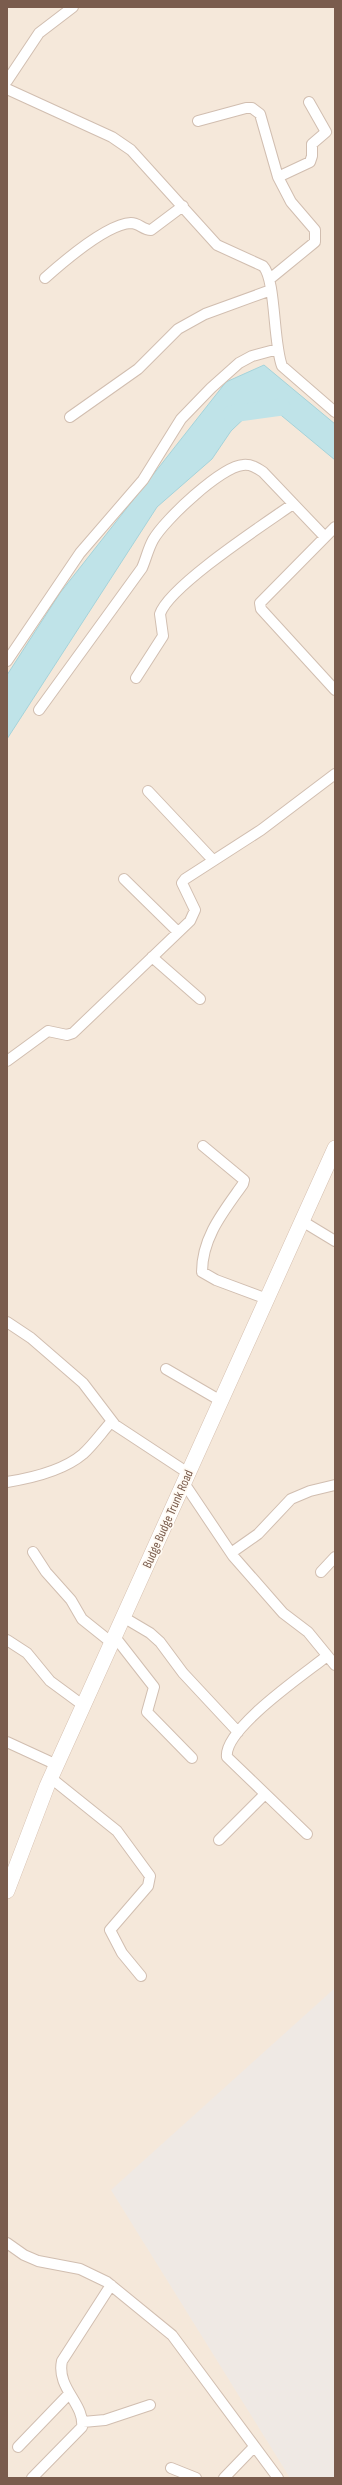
<svg xmlns="http://www.w3.org/2000/svg" width="342" height="2485" viewBox="0 0 342 2485" font-family="'Sofia Sans Condensed',sans-serif">
<style>
.residential{fill:#f5e8da}
.industrial{fill:#efe9e4}
.water{fill:#bfe3e8;stroke:#a5d3da}
.lines{fill:none;stroke-linecap:round;stroke-linejoin:round}
.river{stroke:#bfe3e8;stroke-width:17}
.minor-casing{stroke:#d1beb0;stroke-width:12}
.secondary-casing{stroke:#d6c0b0;stroke-width:16}
.minor{stroke:#fff;stroke-width:10}
.secondary{stroke:#fff;stroke-width:15}
.labels{text-anchor:middle;dominant-baseline:central;stroke-width:3.5;stroke-linejoin:round;paint-order:stroke}
.street-label{font-size:13px;fill:#7a5c4d;stroke:#fffaf3}
</style>
<rect width="100%" height="100%" fill="#fdf6ec"/>
<path class="residential" d="M 7,7 L 335,7 L 335,2478 L 7,2478 Z"/>
<path class="industrial" d="M 335,1988 L 335,2478 L 290,2478 L 111,2190 Z"/>
<path class="water" d="M 264,365 L 335,424 L 335,460 L 276,411 L 255,408 L 231,431 L 212,459 L 157,507 L 7,739 L 7,675 L 60,593 L 226,382 Z"/>
<g class="lines">
<path class="river" d="M 231,414 L 282,407"/>
<g class="minor-casing">
<path id="minor" d="M 7,81 L 39,33 L 73,7
M 7,89 L 112,137 L 131,150 L 217,245 L 263,266 C 276,279 273,343 282,366 L 335,412
M 198,121 L 246,108 L 252,108 L 260,114 L 278,177 L 291,202 L 315,230 L 315,242 L 271,278
M 278,177 L 310,162 L 312,156 L 312,144 L 326,132 L 309,102
M 45,278 C 63,262 107,224 131,223 C 139,223 143,230 151,230 L 183,206
M 70,417 L 138,369 L 178,329 L 205,314 L 271,290
M 335,527 L 260,603 L 261,609 L 335,690
M 7,661 L 80,553 L 143,480 L 181,419 L 211,388 L 239,363 L 252,356 L 278,349
M 136,678 L 163,636 L 160,614 C 169,586 266,523 293,504
M 39,710 L 142,568 C 146,559 148,549 153,540 C 164,520 222,466 243,465 C 251,464 257,468 263,472 L 325,537
M 148,791 L 212,859
M 124,879 L 178,932
M 152,957 L 200,999
M 7,1061 L 48,1031 L 67,1035 L 73,1033 L 190,921 L 195,910 L 182,883 L 185,879 L 261,830 L 335,774
M 203,1146 L 244,1180 L 243,1184 C 224,1211 202,1237 202,1272 L 216,1280 L 267,1299
M 302,1221 L 335,1241
M 7,1322 L 31,1338 L 83,1383 L 115,1425 L 188,1473
M 166,1369 L 221,1401
M 7,1482 C 32,1478 63,1471 83,1454 C 94,1444 102,1432 112,1421
M 184,1483 L 233,1556 L 283,1613 L 308,1632 L 335,1665
M 33,1552 L 46,1572 L 71,1600 L 82,1619 L 112,1643
M 231,1553 L 258,1534 L 291,1499 L 310,1491 L 335,1485
M 321,1572 L 335,1557
M 123,1617 L 150,1633 L 160,1642 L 183,1673 L 238,1732
M 115,1637 L 154,1687 L 147,1712 L 192,1758
M 7,1640 L 27,1653 L 50,1681 L 84,1706
M 7,1742 L 57,1765
M 51,1778 L 117,1831 L 150,1876 L 148,1886 L 110,1930 L 122,1953 L 141,1976
M 307,1834 L 227,1757 C 223,1729 306,1673 327,1656
M 219,1840 L 265,1794
M 7,2243 L 24,2255 L 38,2261 L 80,2269 L 107,2282 L 172,2335 L 278,2478
M 83,2422 L 105,2420 L 150,2405
M 18,2447 L 69,2394
M 171,2468 L 196,2478
M 32,2478 L 82,2427 C 85,2404 56,2388 62,2361 L 111,2285
M 224,2478 L 254,2447"/>
</g>
<g class="secondary-casing">
<path id="secondary" d="M 7,1891 L 47,1786 L 335,1148"/>
</g>
<use href="#minor" class="minor"/>
<use href="#secondary" class="secondary"/>
</g>
<g class="labels">
<g class="street-label">
<text transform="translate(168 1519) rotate(-66)">Budge Budge Trunk Road</text>
</g>
</g>
<rect width="342" height="2485" fill="none" stroke="#7a5c4d" stroke-width="16"/>
</svg>
